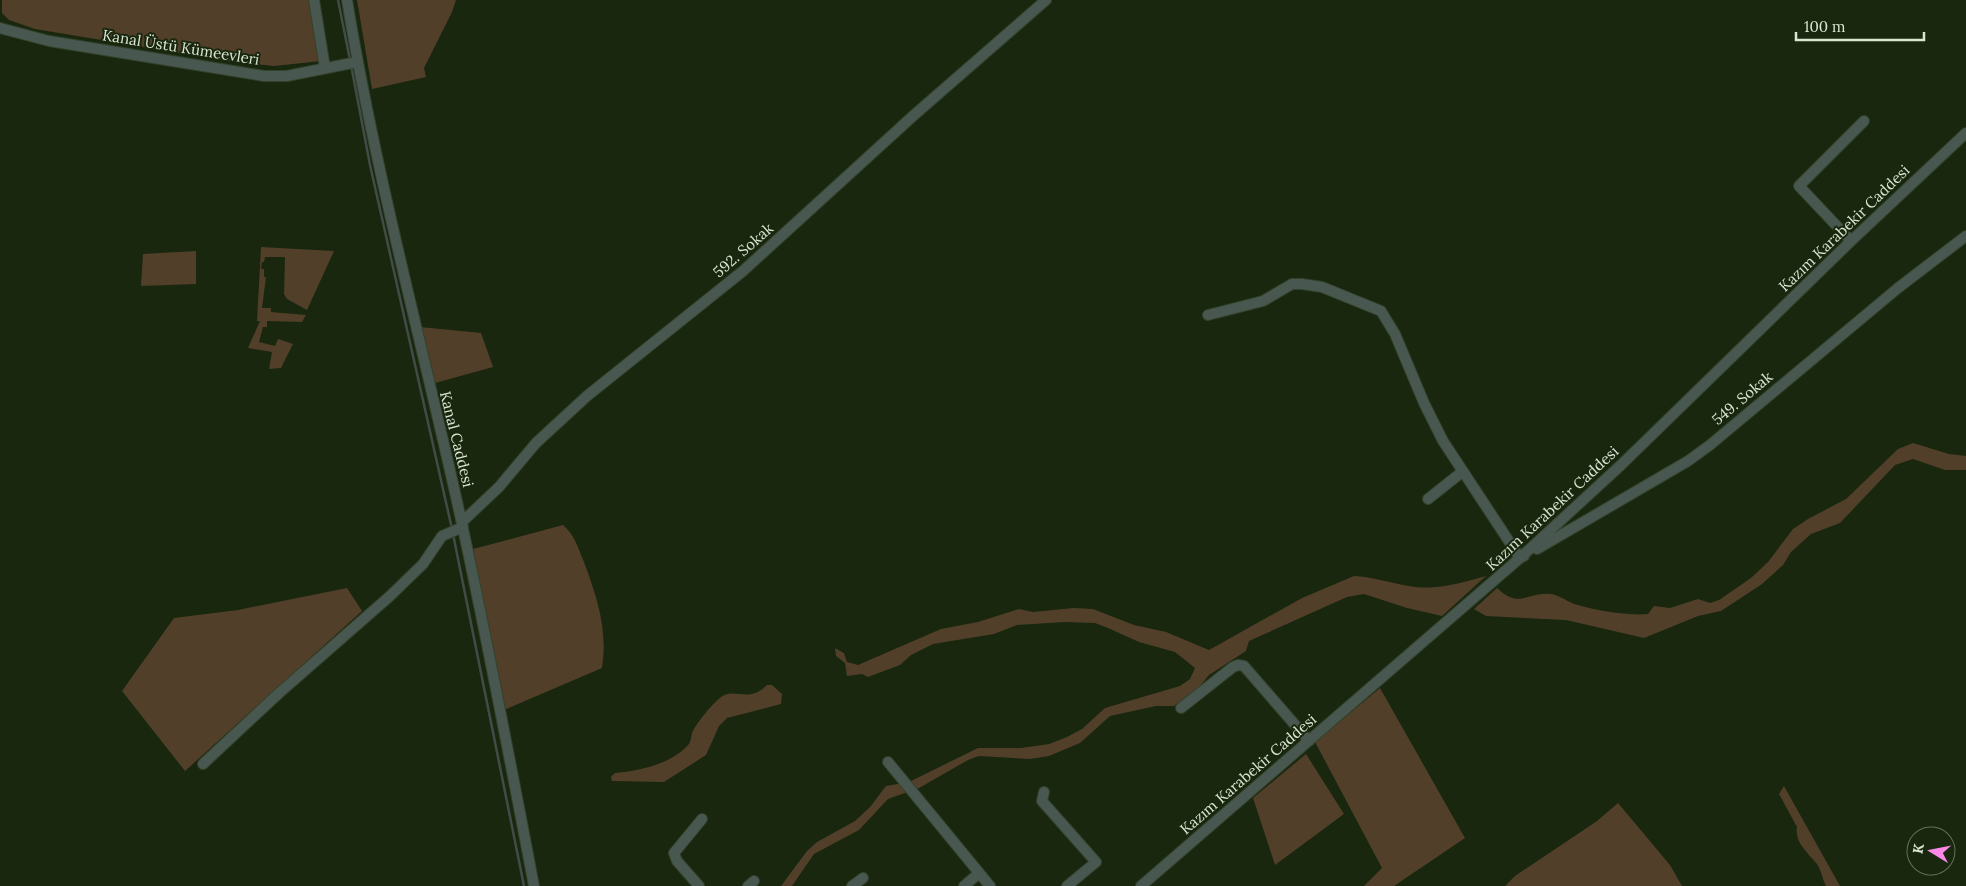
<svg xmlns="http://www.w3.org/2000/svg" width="1966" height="886" viewBox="0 0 1966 886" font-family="Lora,serif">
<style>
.green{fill:#523f29}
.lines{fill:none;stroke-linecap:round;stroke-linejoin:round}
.stream{stroke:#414c48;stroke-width:2.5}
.minor-casing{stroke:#33422a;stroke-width:12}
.minor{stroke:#485851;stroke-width:10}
.labels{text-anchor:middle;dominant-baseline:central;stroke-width:4;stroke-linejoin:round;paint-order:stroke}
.street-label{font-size:15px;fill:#dae5d4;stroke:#18270e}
</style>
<rect width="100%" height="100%" fill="#18270e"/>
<path class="green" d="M 2,0 L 308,0 L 311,5 L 321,61 L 274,66 L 234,62 L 35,29 L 9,20 L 2,13 Z
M 357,0 L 456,0 L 452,12 L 424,68 L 426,77 L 372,89 Z
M 261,247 L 334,251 L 307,310 L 287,299 L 284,294 L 285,257 L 265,257 L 264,262 L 262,262 L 261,269 L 264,269 L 264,277 L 266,277 L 262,308 L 271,308 L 271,312 L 306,315 L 302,322 L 267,321 L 267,327 L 263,327 L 259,342 L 275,346 L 278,339 L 293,344 L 281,368 L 269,369 L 272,352 L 248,348 L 260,321 L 257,321 Z
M 196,251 L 196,284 L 141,286 L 143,254 Z
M 420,327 L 481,333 L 493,367 L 435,383 Z
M 1913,443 L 1949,454 L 1966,456 L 1966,470 L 1945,470 L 1913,459 L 1895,465 L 1840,523 L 1811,534 L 1791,552 L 1783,565 L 1762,584 L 1721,611 L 1698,616 L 1644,638 L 1566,620 L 1486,616 L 1474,609 L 1497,588 C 1520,610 1527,591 1551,594 C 1558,595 1565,600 1572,603 C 1590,610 1630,616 1648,614 L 1654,606 L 1670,608 L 1698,599 L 1710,603 L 1719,600 L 1751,578 L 1768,562 L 1793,529 L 1808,519 L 1846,499 L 1898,449 Z
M 563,525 C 575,535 578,548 584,562 C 597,597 608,630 602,668 L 504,710 L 473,549 Z
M 1354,576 C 1373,577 1390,583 1409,586 C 1436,591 1461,583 1486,576 L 1442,616 L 1407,608 L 1364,594 L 1347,597 L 1249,641 L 1246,651 L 1209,675 L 1195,692 L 1174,706 L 1156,706 L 1110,716 L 1080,743 L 1049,756 L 1030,759 L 979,756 L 968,760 L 919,788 L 888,799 L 859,830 L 814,854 L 792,886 L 781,886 L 807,851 L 817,842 L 855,821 L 870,807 L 886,786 L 909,782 L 978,748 L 1021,748 L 1049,744 L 1067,737 L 1082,729 L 1105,708 L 1180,686 L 1190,679 L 1195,668 L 1175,652 L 1139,642 L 1108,628 L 1095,623 L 1065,622 L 1017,625 L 994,634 L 933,644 L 911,655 L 900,665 L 868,677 L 862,674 L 847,676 L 845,663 L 836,656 L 835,648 L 844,653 L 847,662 L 858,665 L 941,629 L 978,622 L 1019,609 L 1033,612 L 1074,608 L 1093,609 L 1134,625 L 1166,632 L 1209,650 L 1302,598 Z
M 347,588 L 362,611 L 185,771 L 122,691 L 174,618 L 238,610 Z
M 767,685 L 772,685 L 782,694 L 781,704 L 727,718 L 719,726 L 706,755 L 664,782 L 612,781 L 611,777 L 615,773 C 639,771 672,764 689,744 C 691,741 691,737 692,733 C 697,722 711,705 721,697 C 735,687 747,704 767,685 Z
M 1380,688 L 1465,838 L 1394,886 L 1364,886 L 1382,868 L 1315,742 Z
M 1306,754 L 1344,814 L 1275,865 L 1253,798 Z
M 1784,786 L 1840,886 L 1826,886 C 1822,879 1822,871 1817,864 C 1809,854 1794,842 1797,827 L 1779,794 Z
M 1618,803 L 1670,865 L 1682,886 L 1505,886 L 1515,876 L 1597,821 Z"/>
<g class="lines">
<path class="stream" d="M 338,0 L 350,60
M 351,65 L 370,165 L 452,529
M 453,534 L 524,886"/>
<g class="minor-casing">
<path id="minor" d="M 314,0 L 325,68
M 347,0 C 376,177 424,350 462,524 C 488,644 511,765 534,886
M 0,28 L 49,41 L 264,76 L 287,76 L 357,62
M 1851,241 L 1799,186 L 1864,121
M 1208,315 L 1263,301 L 1292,284 L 1302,284 L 1322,287 L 1381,311 L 1395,334 L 1424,403 L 1443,441 L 1520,558 L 1524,556
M 1428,499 L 1462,472
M 462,522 L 499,487 L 536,443 L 587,396 L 743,271 L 913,116 L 1046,0
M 1537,549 L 1688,461 L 1710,445 L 1898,288 L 1966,236
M 1181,708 L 1233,667 L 1238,665 L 1244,666 L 1309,741
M 888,762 L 990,886
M 203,764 L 278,694 L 390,596 L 423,564 L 442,536 L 463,527
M 1044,792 L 1042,801 L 1096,862 L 1067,886
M 699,886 L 677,861 L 674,853 L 702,819
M 748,886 L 754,881
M 852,886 L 863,878
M 964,886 L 978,874
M 1141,886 L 1520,558 L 1621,465 L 1851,241 L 1966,133"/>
</g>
<use href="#minor" class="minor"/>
</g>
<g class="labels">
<g class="street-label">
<text transform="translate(181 47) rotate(9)">Kanal Üstü Kümeevleri</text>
<text transform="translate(1844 228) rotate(-44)">Kazım Karabekir Caddesi</text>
<text transform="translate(743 250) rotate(-41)">592. Sokak</text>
<text transform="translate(1742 398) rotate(-40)">549. Sokak</text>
<text transform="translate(457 439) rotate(76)">Kanal Caddesi</text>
<text transform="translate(1552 508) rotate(-43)">Kazım Karabekir Caddesi</text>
<text transform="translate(1248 774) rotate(-41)">Kazım Karabekir Caddesi</text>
</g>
</g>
<g transform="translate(1931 851) rotate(280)"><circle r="24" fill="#18270e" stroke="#66735d"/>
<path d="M0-4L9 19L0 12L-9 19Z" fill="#fb87e6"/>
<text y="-8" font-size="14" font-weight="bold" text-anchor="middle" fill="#dae5d4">K</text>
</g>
<path d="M1796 32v8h128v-8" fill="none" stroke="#dae5d4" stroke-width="2.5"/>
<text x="1804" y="32" font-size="15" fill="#dae5d4" stroke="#18270e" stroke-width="4" paint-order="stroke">100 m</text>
</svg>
